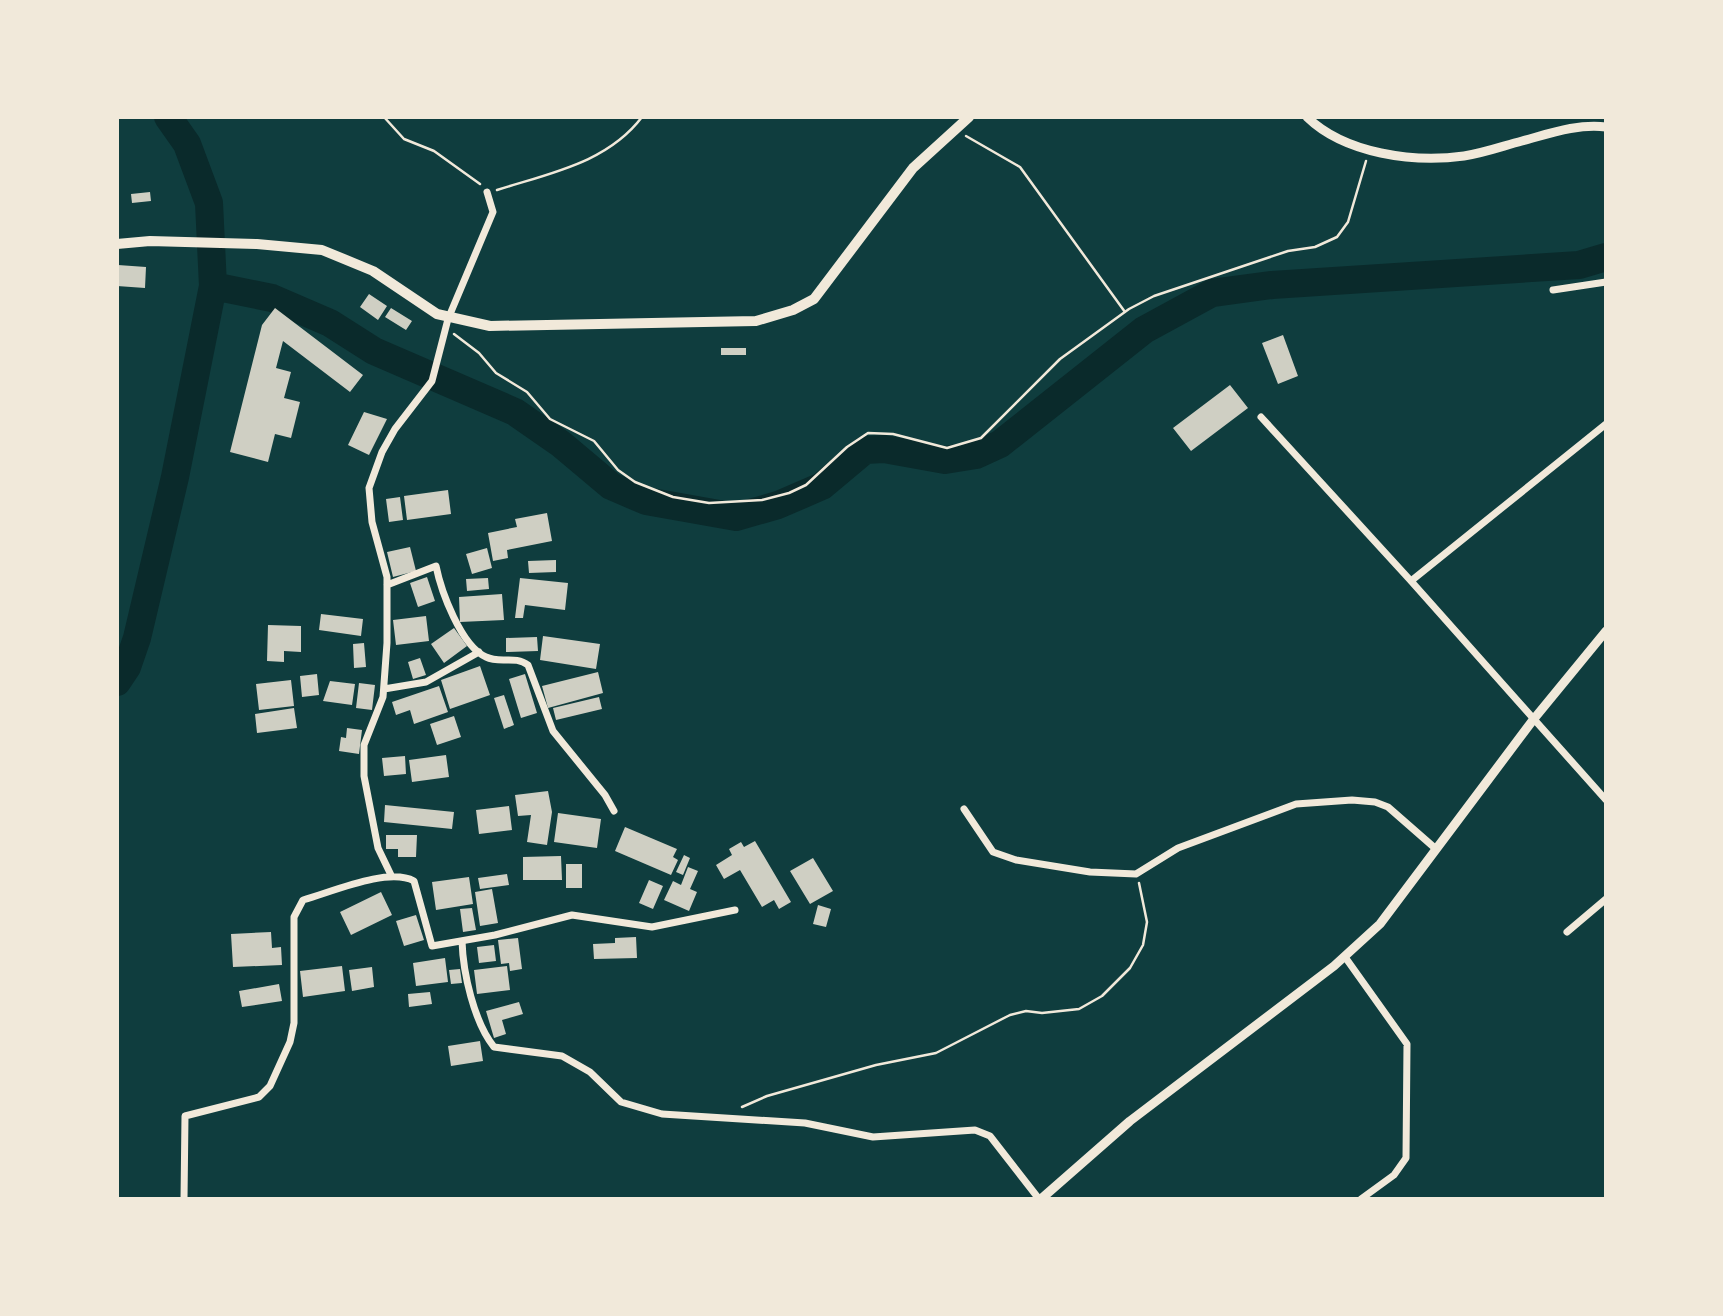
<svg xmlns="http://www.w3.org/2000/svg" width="1723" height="1316" viewBox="0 0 1723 1316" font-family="'IBM Plex Serif',serif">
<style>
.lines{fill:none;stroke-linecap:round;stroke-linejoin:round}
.river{stroke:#0a2a2b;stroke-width:28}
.building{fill:#cfcfc3}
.path{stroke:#f1e9da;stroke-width:2.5}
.minor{stroke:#f1e9da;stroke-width:7}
.tertiary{stroke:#f1e9da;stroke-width:9}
.secondary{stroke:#f1e9da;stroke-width:10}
</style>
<rect width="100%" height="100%" fill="#0f3d3e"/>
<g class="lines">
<path class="river" d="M 213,286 L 272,298 L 330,323 L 374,351 L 515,412 L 561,444 L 611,486 L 646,501 L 736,517 L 778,505 L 822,486 L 865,450 L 884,449 L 945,460 L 976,455 L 1000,444 L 1144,330 L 1212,293 L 1272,285 L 1579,265 L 1606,257
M 117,682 L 127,667 L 137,638 L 175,477 L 213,286 L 209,203 L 187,144 L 168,117"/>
</g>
<path class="building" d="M 150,192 L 151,201 L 132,203 L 131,194 Z
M 118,265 L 146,267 L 145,288 L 117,286 Z
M 369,294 L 387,306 L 378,320 L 360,307 Z
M 275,308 L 363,375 L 350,392 L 283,341 L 276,368 L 291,372 L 284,398 L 300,402 L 291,438 L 275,434 L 268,462 L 230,452 L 262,325 Z
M 391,308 L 412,321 L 406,330 L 385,317 Z
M 1283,335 L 1298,376 L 1278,384 L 1262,343 Z
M 721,348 L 746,348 L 746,355 L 721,355 Z
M 1230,385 L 1248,408 L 1191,451 L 1173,428 Z
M 364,412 L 387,419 L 369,455 L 348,445 Z
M 448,490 L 451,514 L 407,520 L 404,496 Z
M 400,497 L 403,520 L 389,522 L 386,499 Z
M 547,513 L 552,541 L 507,550 L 508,558 L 493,561 L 488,533 L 517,527 L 515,519 Z
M 410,547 L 416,571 L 393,577 L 387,552 Z
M 487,548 L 492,568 L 472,574 L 466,554 Z
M 556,560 L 556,572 L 529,573 L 528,561 Z
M 427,577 L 435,601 L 418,607 L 410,583 Z
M 488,578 L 489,589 L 467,591 L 466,579 Z
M 520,578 L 568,583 L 565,610 L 525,605 L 523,618 L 515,618 Z
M 502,594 L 504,620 L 460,622 L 459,597 Z
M 321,614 L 363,619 L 361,636 L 319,630 Z
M 426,616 L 429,641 L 396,645 L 393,620 Z
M 268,625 L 301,626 L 301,652 L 284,651 L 284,662 L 267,661 Z
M 454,628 L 467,646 L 444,663 L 431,644 Z
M 543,636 L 600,644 L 596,669 L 540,660 Z
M 537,637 L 538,651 L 506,652 L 506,638 Z
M 364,643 L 366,667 L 354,668 L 353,644 Z
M 420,658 L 426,675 L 413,679 L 408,662 Z
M 480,666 L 490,695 L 450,709 L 441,680 Z
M 598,672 L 603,693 L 548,708 L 542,686 Z
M 317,674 L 319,695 L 302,697 L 300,676 Z
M 525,674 L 537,713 L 521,718 L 509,679 Z
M 291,680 L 294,706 L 259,710 L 256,684 Z
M 330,681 L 355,684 L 352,705 L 323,701 Z
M 359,683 L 375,685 L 372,710 L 356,708 Z
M 439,686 L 448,712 L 414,724 L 410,710 L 396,715 L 392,702 Z
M 504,695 L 514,725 L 504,729 L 494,698 Z
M 599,697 L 602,709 L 556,720 L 553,708 Z
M 294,708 L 297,728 L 257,733 L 255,714 Z
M 454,716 L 461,737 L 437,745 L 430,724 Z
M 347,728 L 362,730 L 359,754 L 339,751 L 341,737 L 346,738 Z
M 446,755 L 449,777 L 412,782 L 409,760 Z
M 405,756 L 406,774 L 384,776 L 382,758 Z
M 548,791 L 552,812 L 547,845 L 527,842 L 531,815 L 518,816 L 515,795 Z
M 385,805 L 454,812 L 452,829 L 384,822 Z
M 509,806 L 512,830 L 479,834 L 476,810 Z
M 558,813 L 601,819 L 597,848 L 554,842 Z
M 625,827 L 677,849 L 673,857 L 678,860 L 671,875 L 615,851 Z
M 386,835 L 417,835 L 416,857 L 398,857 L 398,849 L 386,849 Z
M 755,841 L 791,902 L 779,909 L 774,900 L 762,907 L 740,870 L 724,879 L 716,865 L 732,855 L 729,849 L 741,842 L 744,847 Z
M 684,855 L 690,858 L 683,875 L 676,872 Z
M 561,856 L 562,880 L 523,880 L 523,857 Z
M 813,858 L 833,891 L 810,904 L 790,871 Z
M 566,864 L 582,864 L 582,888 L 566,888 Z
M 688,867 L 698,871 L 690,889 L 697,892 L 689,911 L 664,900 L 673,881 L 681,885 Z
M 507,874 L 509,885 L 480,889 L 478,878 Z
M 469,877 L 473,904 L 436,910 L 432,882 Z
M 649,880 L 663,886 L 653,909 L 639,903 Z
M 492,889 L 498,923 L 480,926 L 475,892 Z
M 381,892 L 392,915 L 351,935 L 340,912 Z
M 818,905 L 831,909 L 826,927 L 813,924 Z
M 472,908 L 476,930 L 463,932 L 460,909 Z
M 416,915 L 424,940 L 404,946 L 396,921 Z
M 271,932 L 272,948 L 281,947 L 282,965 L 233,967 L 231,934 Z
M 636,937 L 637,958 L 594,959 L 593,944 L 615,943 L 615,938 Z
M 518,938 L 522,969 L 510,971 L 509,963 L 501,964 L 498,940 Z
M 494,945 L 496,961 L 479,963 L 477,947 Z
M 445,958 L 448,982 L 416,986 L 413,963 Z
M 342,966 L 345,991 L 303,997 L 300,971 Z
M 507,966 L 510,990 L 477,994 L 474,970 Z
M 372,967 L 374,987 L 352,991 L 349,970 Z
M 460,969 L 462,983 L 451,984 L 449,970 Z
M 279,984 L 282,1001 L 242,1007 L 239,991 Z
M 430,992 L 432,1004 L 409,1007 L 408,994 Z
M 519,1002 L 523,1014 L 502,1020 L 506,1034 L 494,1038 L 486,1011 Z
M 480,1041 L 483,1061 L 451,1066 L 448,1046 Z"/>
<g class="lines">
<path class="path" d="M 384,117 L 404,139 L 434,151 L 480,184
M 966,136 L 1020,167 L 1125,312
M 497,190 C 550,173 607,163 642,117
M 454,334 L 479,353 L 496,373 L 527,392 L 550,419 L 594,441 L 618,470 L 635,482 L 673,497 L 709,503 L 762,500 L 789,493 L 806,485 L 847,447 L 868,433 L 893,434 L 947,448 L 981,438 L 1060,359 L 1129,309 L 1154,296 L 1288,251 L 1315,247 L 1337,237 L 1348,222 L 1366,161
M 742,1107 L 767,1096 L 876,1065 L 936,1053 L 1010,1015 L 1026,1011 L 1042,1013 L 1079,1009 L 1102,996 L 1130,968 L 1143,945 L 1147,922 L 1139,883"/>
<path class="minor" d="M 1553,290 L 1606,282
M 1261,417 L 1411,581
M 1606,424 L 1411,581 L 1606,800
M 387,585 L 436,566 C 441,591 461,646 486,657 C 500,664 515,655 528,665 L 553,731 L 605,795 L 614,811
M 384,689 L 426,682 L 479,652
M 964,809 L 993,852 L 1016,860 L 1090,872 L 1136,874 L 1178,848 L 1296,804 L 1352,800 L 1375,802 L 1388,807 L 1436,849
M 391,875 L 378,848 L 364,776 L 364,745 L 383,697 L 387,643 L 387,577 L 372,522 L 369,488 L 382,452 L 395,429 L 432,381 L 448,319 L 493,212 L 487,192
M 1567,932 L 1606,899
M 462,941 C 463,973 474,1022 494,1047 L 562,1056 L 590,1072 L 621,1102 L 662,1114 L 805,1123 L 873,1137 L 975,1130 L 990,1136 L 1039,1199
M 1345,957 L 1407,1044 L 1406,1158 L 1394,1175 L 1361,1199
M 184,1199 L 185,1116 L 259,1097 L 270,1086 L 290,1042 L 294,1023 L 294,917 L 303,900 C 332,892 388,867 414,881 L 432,946 L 495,935 L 572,915 L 652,927 L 735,910"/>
<path class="tertiary" d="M 1307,117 C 1345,154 1414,163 1464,156 C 1484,153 1503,146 1522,141 C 1548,134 1579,123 1606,127
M 1041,1199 L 1130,1121 L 1334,966 L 1380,924 L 1533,720 L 1606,631"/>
<path class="secondary" d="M 117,244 L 150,241 L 257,244 L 322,250 L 373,271 L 437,314 L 490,326 L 756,321 L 793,310 L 814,299 L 913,168 L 969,117"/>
</g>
<rect width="1723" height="1316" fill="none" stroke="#f1e9da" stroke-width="238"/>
</svg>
